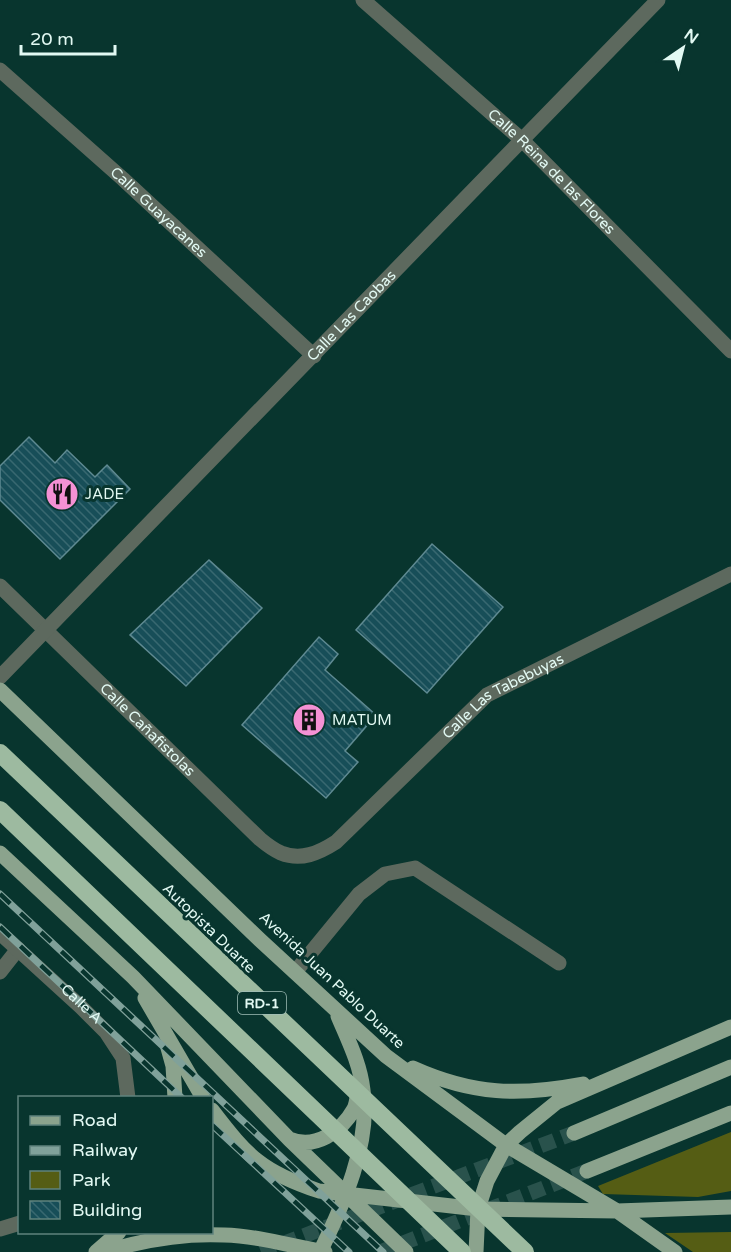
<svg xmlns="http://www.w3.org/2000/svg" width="731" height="1252" viewBox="0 0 731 1252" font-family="'Varela Round',sans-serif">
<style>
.green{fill:#555d14}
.building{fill:url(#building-back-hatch);stroke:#5f8a92;stroke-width:1.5}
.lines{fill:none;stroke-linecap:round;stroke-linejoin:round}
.primary-tunnel{stroke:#29524c;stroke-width:15;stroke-dasharray:15 8;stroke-linecap:butt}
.service{stroke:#5d695e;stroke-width:15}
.minor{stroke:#5d695e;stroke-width:15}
.primary{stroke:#8ba38d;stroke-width:15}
.rail-casing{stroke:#80a19a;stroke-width:7}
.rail{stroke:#08352e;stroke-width:4.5;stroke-dasharray:14;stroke-linecap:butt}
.motorway-bridge{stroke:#9dbaa0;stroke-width:18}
.labels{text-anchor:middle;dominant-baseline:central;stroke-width:6;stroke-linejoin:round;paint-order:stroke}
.shield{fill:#08352e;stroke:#a1beb8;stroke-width:1.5}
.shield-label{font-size:14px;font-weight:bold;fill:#e2f9f3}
.street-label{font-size:15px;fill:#e2f9f3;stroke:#08352e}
.poi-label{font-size:15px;fill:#e2f9f3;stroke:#08352e;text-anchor:start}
</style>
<defs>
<pattern id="building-back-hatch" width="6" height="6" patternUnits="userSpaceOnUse" patternTransform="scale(1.5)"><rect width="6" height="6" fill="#174e58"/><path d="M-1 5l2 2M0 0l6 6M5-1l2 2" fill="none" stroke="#386870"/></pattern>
</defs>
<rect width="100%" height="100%" fill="#08352e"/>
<path class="green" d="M 731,1132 L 731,1191 L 698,1197 L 603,1194 L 598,1186 Z
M 731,1232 L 731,1252 L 693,1252 L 665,1233 Z"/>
<path class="building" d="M 29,437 L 55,463 L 67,450 L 95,477 L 107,465 L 130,489 L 60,559 L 0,500 L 0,466 Z
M 432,544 L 503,607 L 427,693 L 356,630 Z
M 209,560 L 262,608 L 186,686 L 130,635 Z
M 319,637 L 338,654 L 325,670 L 376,715 L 345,751 L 358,762 L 326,798 L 242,725 Z"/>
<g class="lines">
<path class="primary-tunnel" d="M 261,1252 L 574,1133
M 380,1252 L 587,1171"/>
<path class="service" d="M 0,972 L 18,949
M 295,972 L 359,894 L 385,874 L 415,868 L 559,963"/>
<g class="minor">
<path id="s1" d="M 363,0 L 522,140 L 731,351"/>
<path id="s2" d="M 0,70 L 123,179 L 314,356"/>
<path id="s3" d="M 0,586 L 260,839 C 266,844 274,850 281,853 C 301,861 319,853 336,842 L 487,695 L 731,574"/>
<path id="s4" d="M 0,677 L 658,0"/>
<path d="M 0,933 L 81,1007 L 106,1032 L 123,1058 L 128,1098"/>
<path d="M 0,1229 L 20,1223"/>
</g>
<path class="primary" d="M 0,690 L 260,940 L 386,1056 L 506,1145 L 617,1211 L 675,1252
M 0,853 L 133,977 L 289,1139 L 406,1252
M 145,998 L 203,1098
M 168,1048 L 173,1066 L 175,1098
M 413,1068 C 473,1095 519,1096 583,1084
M 212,1110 C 248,1157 262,1172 319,1191 L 478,1209 L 617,1211 L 731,1207
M 574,1133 L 731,1067
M 289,1139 C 315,1150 341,1132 354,1109 C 357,1103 357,1096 358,1090
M 587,1171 L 731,1113
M 96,1252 L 119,1232
M 104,1252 C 143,1240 183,1233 224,1235 C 258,1236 291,1246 325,1252
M 320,1252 C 343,1205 371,1143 363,1090 C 360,1063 348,1040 338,1016
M 476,1252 L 478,1209 L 487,1181 L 506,1145 L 520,1132 L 557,1102 L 731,1027"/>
<g class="rail-casing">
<g id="rail">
<path d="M 0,894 L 383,1252"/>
<path id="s5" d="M 0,927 L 182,1098"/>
<path d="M 212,1125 L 349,1252"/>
</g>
</g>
<use href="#rail" class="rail"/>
<path class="motorway-bridge" d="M 0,753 L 525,1252
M 0,810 L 462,1252"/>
</g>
<defs>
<g id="restaurant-disc" transform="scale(1.725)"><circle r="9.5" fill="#f491d4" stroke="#08352e"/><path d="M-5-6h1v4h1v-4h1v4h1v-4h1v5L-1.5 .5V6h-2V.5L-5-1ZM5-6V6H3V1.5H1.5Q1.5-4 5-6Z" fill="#111"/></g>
<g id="building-disc" transform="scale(1.725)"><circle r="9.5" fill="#f491d4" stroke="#08352e"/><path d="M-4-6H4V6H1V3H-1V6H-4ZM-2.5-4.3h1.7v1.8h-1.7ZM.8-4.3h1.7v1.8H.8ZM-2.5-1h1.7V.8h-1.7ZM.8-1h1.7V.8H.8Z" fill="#111"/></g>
</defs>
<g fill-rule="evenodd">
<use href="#restaurant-disc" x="62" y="494"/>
<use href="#building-disc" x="309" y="720"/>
</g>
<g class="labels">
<rect class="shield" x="238" y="992" width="48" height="22" rx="4.5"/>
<g class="shield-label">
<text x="262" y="1003">RD-1</text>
</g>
<g class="street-label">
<text stroke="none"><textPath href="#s1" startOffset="255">Calle Reina de las Flores</textPath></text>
<text stroke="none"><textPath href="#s2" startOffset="213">Calle Guayacanes</textPath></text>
<text stroke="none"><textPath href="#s4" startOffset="504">Calle Las Caobas</textPath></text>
<text stroke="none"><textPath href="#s3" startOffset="670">Calle Las Tabebuyas</textPath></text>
<text stroke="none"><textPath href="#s3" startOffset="206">Calle Cañafistolas</textPath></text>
<text transform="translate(209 928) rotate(44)">Autopista Duarte</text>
<text transform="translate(332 980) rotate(43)">Avenida Juan Pablo Duarte</text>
<text stroke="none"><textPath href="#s5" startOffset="112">Calle A</textPath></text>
</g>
<g class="poi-label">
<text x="85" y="494">JADE</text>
<text x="332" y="720">MATUM</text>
</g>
</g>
<rect x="18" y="1096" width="195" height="138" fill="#08352e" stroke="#5f837d" stroke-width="1.5"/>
<rect x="30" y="1116" width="30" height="9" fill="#8ba38d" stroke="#5f837d" stroke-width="1.5"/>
<text x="72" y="1126" font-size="18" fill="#e2f9f3">Road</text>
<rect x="30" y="1146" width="30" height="9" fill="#80a19a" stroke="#5f837d" stroke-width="1.5"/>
<text x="72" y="1156" font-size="18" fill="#e2f9f3">Railway</text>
<rect x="30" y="1171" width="30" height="18" fill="#555d14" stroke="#5f837d" stroke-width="1.5"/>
<text x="72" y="1186" font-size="18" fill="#e2f9f3">Park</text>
<rect x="30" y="1201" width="30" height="18" fill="url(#building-back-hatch)" stroke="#5f837d" stroke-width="1.5"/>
<text x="72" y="1216" font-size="18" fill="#e2f9f3">Building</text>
<g transform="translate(683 48) rotate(35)" stroke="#08352e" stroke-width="4.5" paint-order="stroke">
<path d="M0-4.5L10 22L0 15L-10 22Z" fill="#e2f9f3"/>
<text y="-9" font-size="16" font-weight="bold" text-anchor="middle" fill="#e2f9f3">N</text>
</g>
<path d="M21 45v9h94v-9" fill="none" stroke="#e2f9f3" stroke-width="3"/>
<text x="30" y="45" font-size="18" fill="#e2f9f3" stroke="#08352e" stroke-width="4.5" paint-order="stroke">20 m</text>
</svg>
